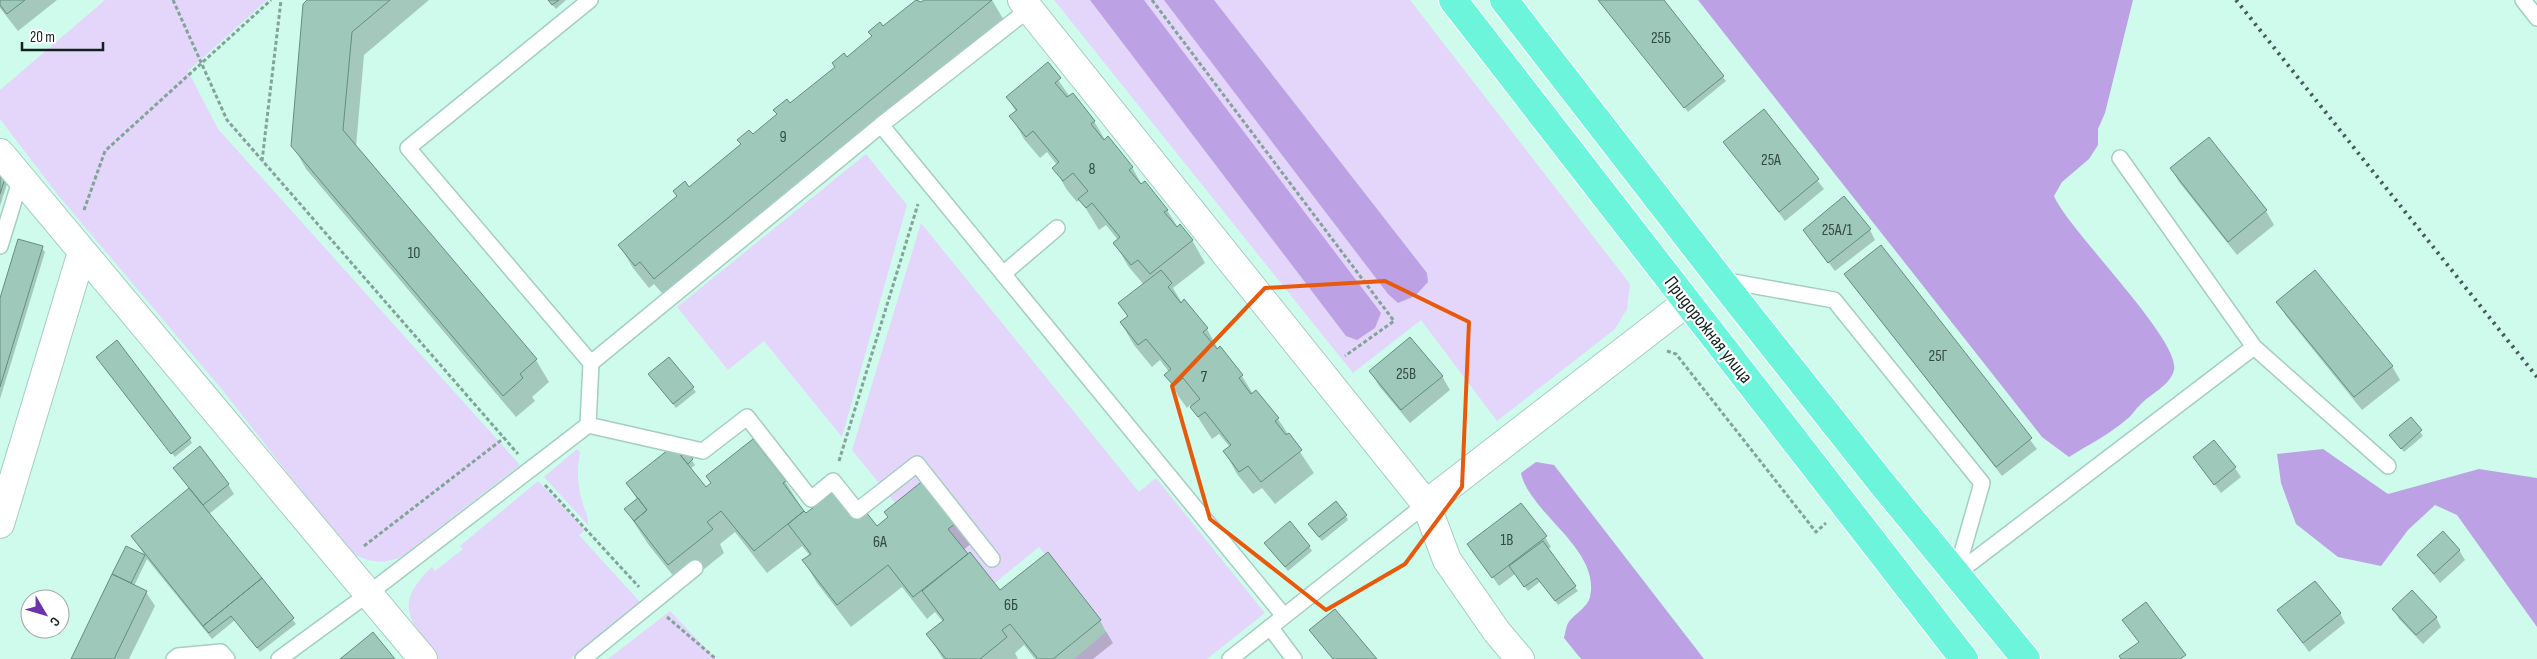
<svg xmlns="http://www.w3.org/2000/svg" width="2537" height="659" viewBox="0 0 2537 659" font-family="'Sofia Sans Condensed',sans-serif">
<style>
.green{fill:#e3d6fa}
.forest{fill:#bca2e4}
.shadow{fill:#0003}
.building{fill:#9dc8ba;stroke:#648d80}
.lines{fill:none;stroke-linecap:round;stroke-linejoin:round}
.service-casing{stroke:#a3cec0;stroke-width:18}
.minor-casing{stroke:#a3cec0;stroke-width:30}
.primary-casing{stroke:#fff;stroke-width:30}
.path{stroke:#82a398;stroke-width:3;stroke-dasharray:4 2.5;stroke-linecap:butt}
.service{stroke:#fff;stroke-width:15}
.minor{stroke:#fff;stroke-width:28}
.primary{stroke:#6df5db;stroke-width:28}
.rail{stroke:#455c54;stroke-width:4;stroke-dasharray:2.5 5;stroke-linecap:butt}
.marked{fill:none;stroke:#e8590c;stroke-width:4;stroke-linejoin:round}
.labels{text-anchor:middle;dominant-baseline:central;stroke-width:4.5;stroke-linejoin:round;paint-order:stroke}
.number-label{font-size:16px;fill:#344b44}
.street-label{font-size:19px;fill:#11211c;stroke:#fff}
</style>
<rect width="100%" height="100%" fill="#cffbec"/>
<path class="green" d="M 105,0 L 267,0 L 188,71 L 218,129 L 520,465 L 401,557 C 382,565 366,562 349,551 L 224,392 L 58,195 L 0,119 L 0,90 Z
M 1054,0 L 1410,0 L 1630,284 L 1627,309 L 1615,329 L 1497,421 L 1421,320 L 1353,373 Z
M 866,154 L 907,205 L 842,437 L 764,341 L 728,370 L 677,307 Z
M 921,223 L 1139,492 L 1156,478 L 1265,613 L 1207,659 L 1074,659 L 1107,631 L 1039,547 L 974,600 L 852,450 Z
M 577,449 L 580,452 C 577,469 577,485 582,501 C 584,510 589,516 588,525 L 544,477 Z
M 538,481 L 585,530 L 579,535 L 640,602 L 570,659 L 439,659 C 411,622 391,605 432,567 L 435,571 L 463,549 L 460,546 Z
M 670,611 L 716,659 L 608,659 Z"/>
<path class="forest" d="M 1090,0 L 1144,0 L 1381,313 L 1375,328 L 1357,340 L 1346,336 Z
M 1164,0 L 1214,0 L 1427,273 L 1428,282 L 1415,296 L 1398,303 L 1388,294 Z
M 1698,0 L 2133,0 L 2105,113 L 2098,129 L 2098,145 L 2089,159 L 2062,182 L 2054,196 C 2069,231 2181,340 2174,370 C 2170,386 2150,394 2140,405 C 2135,409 2132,416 2127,419 C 2110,434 2088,445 2069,457 L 2042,437 Z
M 2323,449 L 2388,494 L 2479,469 L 2537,478 L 2537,627 L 2457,515 L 2435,505 L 2408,530 L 2381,566 L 2338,557 L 2296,524 L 2281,483 L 2277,454 Z
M 1536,462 L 1554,465 L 1704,659 L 1581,659 L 1564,638 C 1565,634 1566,627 1568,623 C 1574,614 1588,607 1590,597 C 1601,549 1529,513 1521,473 Z"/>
<path class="shadow" d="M 0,0 L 57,0 L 18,31 L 0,8 Z
M 309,0 L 429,0 L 364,55 L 356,147 L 536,360 L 549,382 L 532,397 L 535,401 L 516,417 L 306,169 L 293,146 Z
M 548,0 L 566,0 L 556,9 Z
M 918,0 L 921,4 L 926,0 L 992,0 L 1005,22 L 668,300 L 654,284 L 649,288 L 633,268 L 620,246 L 872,37 L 870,32 L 883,28 Z
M 1598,0 L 1662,0 L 1726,81 L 1688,112 Z
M 1047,64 L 1070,97 L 1094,121 L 1105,140 L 1132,167 L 1142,185 L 1167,210 L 1178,228 L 1192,240 L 1205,263 L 1173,288 L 1182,303 L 1184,301 L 1207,329 L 1218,349 L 1220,347 L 1242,376 L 1253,394 L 1256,392 L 1278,419 L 1314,473 L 1275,504 L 1262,488 L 1253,494 L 1237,474 L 1225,452 L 1230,447 L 1219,434 L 1212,439 L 1190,405 L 1187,408 L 1179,397 L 1166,375 L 1169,372 L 1160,360 L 1152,367 L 1134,345 L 1121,323 L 1128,318 L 1120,304 L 1144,285 L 1128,266 L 1115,243 L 1118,240 L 1106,225 L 1099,230 L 1080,199 L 1077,202 L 1067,190 L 1054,168 L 1057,165 L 1047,152 L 1040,158 L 1024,139 L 1011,116 L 1016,112 L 1007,97 Z
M 1764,111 L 1824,189 L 1785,221 L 1725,142 Z
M 2209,139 L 2266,211 L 2274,225 L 2237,255 L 2179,182 L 2171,168 Z
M 0,171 L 9,178 L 0,206 Z
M 1804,230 L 1870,230 L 1875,240 L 1835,271 Z
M 1881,247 L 2037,449 L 2002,476 L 1852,284 Z
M 42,248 L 45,252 L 0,399 L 0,302 Z
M 2278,302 L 2392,366 L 2400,380 L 2362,410 L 2286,316 Z
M 669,359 L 696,392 L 676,408 L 653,379 Z
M 100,362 L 190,439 L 192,443 L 175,457 Z
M 1371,372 L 1442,376 L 1450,390 L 1410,423 L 1379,386 Z
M 2410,419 L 2423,436 L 2404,452 L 2391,436 Z
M 687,453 L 695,465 L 690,469 L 706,489 L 785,481 L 806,515 L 877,527 L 930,477 L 975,541 L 963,550 L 1000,592 L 1048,554 L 1100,621 L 1113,643 L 1093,659 L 1035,659 L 1024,645 L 1015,653 L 1018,659 L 943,659 L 928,634 L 943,622 L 935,612 L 927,619 L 902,587 L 851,627 L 817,583 L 804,561 L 810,556 L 802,546 L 767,573 L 735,532 L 720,544 L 724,553 L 682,587 L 648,544 L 626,510 L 638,501 L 627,483 L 684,462 Z
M 2194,457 L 2235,468 L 2241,477 L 2221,493 Z
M 175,468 L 228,484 L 234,494 L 209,514 L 296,624 L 260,652 L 235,620 L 212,639 L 147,559 L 134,586 L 146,592 L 155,606 L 129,659 L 72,659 L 127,547 L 145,556 L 132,536 L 190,490 Z
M 1346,516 L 1348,520 L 1322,541 L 1312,529 Z
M 1545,537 L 1551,547 L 1548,549 L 1578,591 L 1558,605 L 1541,581 L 1528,591 L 1515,574 L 1499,586 L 1469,544 Z
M 1309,546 L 1312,551 L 1288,571 L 1268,547 Z
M 2459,550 L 2465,560 L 2440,583 L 2418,555 Z
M 2394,609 L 2436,617 L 2441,627 L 2423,644 L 2399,619 Z
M 2279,611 L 2340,613 L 2345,623 L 2309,652 Z"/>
<path class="building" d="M 0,0 L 25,0 L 7,14 L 0,5 Z
M 307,0 L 390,0 L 352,32 L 343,130 L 537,359 L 520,374 L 523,378 L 503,396 L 291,146 L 303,4 Z
M 548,0 L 559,0 L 552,5 Z
M 916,0 L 921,2 L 924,0 L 992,0 L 654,279 L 640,262 L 635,266 L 618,245 L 677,196 L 673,191 L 685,181 L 689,187 L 741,144 L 737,140 L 749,130 L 753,134 L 777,114 L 773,110 L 787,99 L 790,103 L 835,67 L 832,63 L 844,53 L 847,57 L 872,36 L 868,32 L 880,22 L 883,26 Z
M 1598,0 L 1664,0 L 1724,76 L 1684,108 Z
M 1048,62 L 1061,78 L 1055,83 L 1067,97 L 1073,93 L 1095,121 L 1091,124 L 1104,140 L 1108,136 L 1133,167 L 1129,170 L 1141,184 L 1145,181 L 1168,210 L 1164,212 L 1177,227 L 1180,224 L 1193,240 L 1150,274 L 1138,260 L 1131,265 L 1113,243 L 1120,237 L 1092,203 L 1086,208 L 1078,199 L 1088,191 L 1073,173 L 1063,181 L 1052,168 L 1059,162 L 1033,131 L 1026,137 L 1009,116 L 1017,110 L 1006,97 Z
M 1764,109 L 1819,179 L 1779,212 L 1723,142 Z
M 2209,137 L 2267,210 L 2228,242 L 2170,168 Z
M 0,170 L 7,172 L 0,194 Z
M 1844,196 L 1871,229 L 1828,263 L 1803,230 Z
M 18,239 L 43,246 L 0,387 L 0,298 Z
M 1881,245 L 2032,438 L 1996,467 L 1844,274 Z
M 1161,270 L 1172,283 L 1168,287 L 1181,303 L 1184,299 L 1208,328 L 1203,332 L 1217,349 L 1220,346 L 1243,375 L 1239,378 L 1251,394 L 1256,390 L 1279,418 L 1275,421 L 1286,435 L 1289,433 L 1302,450 L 1261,482 L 1248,466 L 1239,472 L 1223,451 L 1231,445 L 1205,412 L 1198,417 L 1190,407 L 1200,399 L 1183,378 L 1174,386 L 1164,375 L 1171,369 L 1146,339 L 1138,345 L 1120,322 L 1128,316 L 1118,303 Z
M 2315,270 L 2393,366 L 2354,397 L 2276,302 Z
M 1410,337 L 1443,376 L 1401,410 L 1369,371 Z
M 117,340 L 191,438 L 171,454 L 96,357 Z
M 669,357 L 694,387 L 673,404 L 648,374 Z
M 2411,417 L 2422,430 L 2401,449 L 2389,435 Z
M 753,439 L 786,481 L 783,483 L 804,511 L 754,551 L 721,511 L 707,522 L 713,529 L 668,565 L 634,521 L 647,510 L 626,483 L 673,446 L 706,487 L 711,483 L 706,476 Z
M 2214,440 L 2236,467 L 2214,485 L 2193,457 Z
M 200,446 L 229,484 L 203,505 L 173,468 Z
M 687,452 L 693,459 L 688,464 L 681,456 Z
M 930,475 L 963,518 L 948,529 L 968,554 L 913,597 L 888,565 L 837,605 L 802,560 L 811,554 L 788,524 L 804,511 L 806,513 L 844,484 L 877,526 L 888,517 L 884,512 Z
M 189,488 L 262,578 L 203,626 L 131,536 Z
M 638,498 L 647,510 L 634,521 L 624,509 Z
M 1336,501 L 1347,515 L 1319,537 L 1308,524 Z
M 1521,503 L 1547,536 L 1492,578 L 1467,544 Z
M 1290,521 L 1310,546 L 1285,567 L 1264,543 Z
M 2443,531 L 2460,550 L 2434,574 L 2417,555 Z
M 1543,541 L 1576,586 L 1555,601 L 1537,578 L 1524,587 L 1509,566 Z
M 126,546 L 145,555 L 131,583 L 112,574 Z
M 970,552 L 1000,590 L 1048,552 L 1101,620 L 1053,659 L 1038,659 L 1010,624 L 1002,630 L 1007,637 L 980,659 L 946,659 L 926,634 L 944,620 L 922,591 Z
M 112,574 L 147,591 L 114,659 L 71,659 Z
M 262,578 L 294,618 L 257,648 L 231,616 L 209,633 L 203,626 Z
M 2315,581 L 2341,613 L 2303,643 L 2277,610 Z
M 2412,590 L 2437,617 L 2416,635 L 2392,609 Z
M 2146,602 L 2186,655 L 2180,659 L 2121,659 L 2119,656 L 2139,642 L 2122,620 Z
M 1335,609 L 1377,659 L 1333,659 L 1309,630 Z
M 373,632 L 395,659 L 340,659 L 361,642 Z"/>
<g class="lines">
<g class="service-casing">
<path id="service" d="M 590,0 L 408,148 L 591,363
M 2523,0 L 2537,18
M 881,125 L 1284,616
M 2120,158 L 2254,347 L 2388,466
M 0,246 L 21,178
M 1003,274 L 1057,228
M 1722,280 L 1834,300 L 1982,483 L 1956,574
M 588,425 L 703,451 L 747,417 L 811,499 L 833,481 L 857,511 L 917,464 L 992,559
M 1956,574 L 2254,347
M 1270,627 L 1294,659
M 174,659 L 178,656 L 221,652 L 227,659
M 279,659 L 368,594 L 588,425 L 591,363 L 881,125 L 1029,9
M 583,659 L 695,568
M 1230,659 L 1426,504"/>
</g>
<g class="minor-casing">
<path id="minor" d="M 1022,0 L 1426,504 L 1447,560 L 1497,632 L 1520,659
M 0,153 L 423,659
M 1426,504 L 1686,303
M 0,524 L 82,252"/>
</g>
<g class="primary-casing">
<path id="primary" d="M 1453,0 L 1964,659
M 1504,0 L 1720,279 L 1880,481 L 2026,659"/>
</g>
<path class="path" d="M 173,0 L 227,120 L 518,454
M 1152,0 L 1394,321 L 1345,356
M 262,161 L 281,0
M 84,210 L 105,151 L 271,0
M 1667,351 L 1676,354 L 1816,532 L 1826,523
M 839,461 L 918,204
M 545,485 L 639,587
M 364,546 L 504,438
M 667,617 L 716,659"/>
<use href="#service" class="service"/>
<use href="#minor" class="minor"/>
<use href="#primary" class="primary"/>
<path class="rail" d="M 2236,0 L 2537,377"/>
</g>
<path class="marked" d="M 1385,281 L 1469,322 L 1462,487 L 1405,564 L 1326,610 L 1210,519 L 1172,386 L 1265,288 Z"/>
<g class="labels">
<g class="number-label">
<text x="1661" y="38">25Б</text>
<text x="783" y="137">9</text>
<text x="1771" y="160">25А</text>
<text x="1092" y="169">8</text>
<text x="1837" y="230">25А/1</text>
<text x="414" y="253">10</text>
<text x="1938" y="356">25Г</text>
<text x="1406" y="374">25В</text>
<text x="1204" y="377">7</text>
<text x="1507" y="540">1В</text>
<text x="880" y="542">6А</text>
<text x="1011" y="605">6Б</text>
</g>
<g class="street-label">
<text transform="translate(1708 330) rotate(52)">Придорожная улица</text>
</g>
</g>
<g transform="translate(45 614) rotate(128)"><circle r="24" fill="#ffffff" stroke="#a0a6a4"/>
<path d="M0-4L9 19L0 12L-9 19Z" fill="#6c32a9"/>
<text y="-8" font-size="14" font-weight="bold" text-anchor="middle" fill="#11211c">С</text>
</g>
<path d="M22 42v8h81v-8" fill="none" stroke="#11211c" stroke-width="2.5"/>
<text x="30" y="42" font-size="15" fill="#11211c" stroke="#ffffff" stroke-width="4" paint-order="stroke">20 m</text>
</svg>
